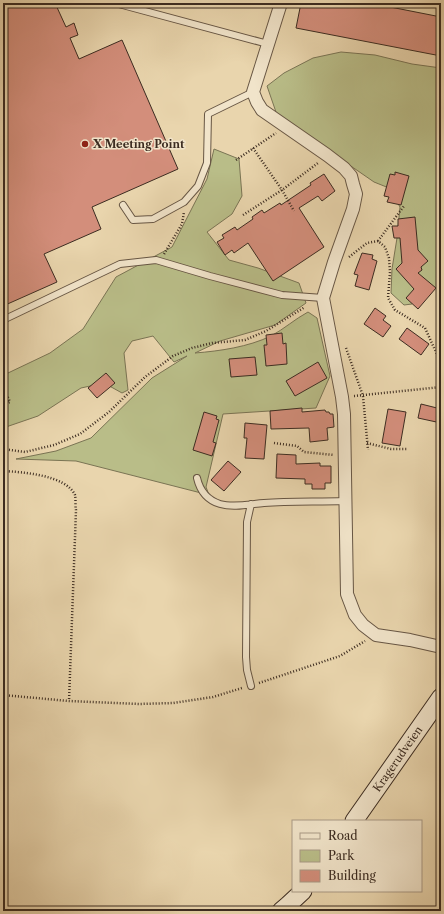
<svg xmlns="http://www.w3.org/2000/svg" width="444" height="914" viewBox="0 0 444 914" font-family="'Libre Caslon Text',serif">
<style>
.green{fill:#b9bd88;stroke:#7a7454}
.building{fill:#d38e7b;stroke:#3c2c21}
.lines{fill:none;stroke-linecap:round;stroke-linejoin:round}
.service-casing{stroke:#675644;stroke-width:8}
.minor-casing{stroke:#675644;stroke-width:14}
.secondary-casing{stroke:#3c2c21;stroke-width:19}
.path{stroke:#3c2c21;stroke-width:2.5;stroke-dasharray:1 2;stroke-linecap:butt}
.service{stroke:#f1e4ca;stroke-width:6}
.minor{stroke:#f1e4ca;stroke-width:12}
.secondary{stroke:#f1e4ca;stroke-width:17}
.poi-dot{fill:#8f2418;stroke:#f1e4ca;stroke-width:1.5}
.labels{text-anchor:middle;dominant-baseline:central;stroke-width:3;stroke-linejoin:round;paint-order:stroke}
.poi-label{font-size:11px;font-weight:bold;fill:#3c2c21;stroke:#f1e4ca;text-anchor:start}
.street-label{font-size:11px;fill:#3c2c21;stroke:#f1e4ca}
</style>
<rect width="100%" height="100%" fill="#e9d5ad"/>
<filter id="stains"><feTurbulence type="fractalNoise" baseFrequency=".005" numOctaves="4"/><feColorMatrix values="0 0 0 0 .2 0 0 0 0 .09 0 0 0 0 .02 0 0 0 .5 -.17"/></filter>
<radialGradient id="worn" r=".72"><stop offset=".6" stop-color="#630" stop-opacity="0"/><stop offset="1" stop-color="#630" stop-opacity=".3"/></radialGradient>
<path class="green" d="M 341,52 L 375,55 L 412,64 L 441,68 L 441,290 L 438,288 L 428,289 L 412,304 L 404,305 L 391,293 L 392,269 L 397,238 L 400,207 L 389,188 L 374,182 L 277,115 L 267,86 L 284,73 L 313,58 Z
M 214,149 L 239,159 L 242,196 L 232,214 L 207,232 L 229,260 L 258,268 L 299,283 L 306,303 L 275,325 L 220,341 L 195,353 C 220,351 248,347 271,336 C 284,329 295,319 308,312 L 317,318 L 330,376 L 316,408 L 223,414 L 206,487 L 209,495 L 76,461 L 16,459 L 56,451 L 91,438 L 152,378 L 187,356 L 174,362 L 153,336 L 132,341 L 124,353 L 128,390 L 122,393 L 104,383 L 81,388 L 38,416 L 3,428 L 3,373 L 8,373 L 50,353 L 83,329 L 116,277 L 172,247 L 207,179 Z"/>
<path class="building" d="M 3,3 L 55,3 L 66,27 L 74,23 L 78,35 L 70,38 L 79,59 L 122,40 L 178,169 L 92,207 L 101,229 L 44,254 L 57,282 L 3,306 Z
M 301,3 L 370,3 L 441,17 L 441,56 L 296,28 Z
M 395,172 L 409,176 L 401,205 L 387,202 L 389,197 L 384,196 L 390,174 L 395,175 Z
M 324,174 L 335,191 L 322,201 L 318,196 L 299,208 L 324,247 L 273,281 L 248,243 L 234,253 L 232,250 L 225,255 L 217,242 L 224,238 L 222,235 L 235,227 L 237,230 L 253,219 L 252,217 L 262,210 L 264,213 L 280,203 L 281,205 L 311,185 L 310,183 Z
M 415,217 L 418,250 L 428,261 L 421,267 L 422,270 L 418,273 L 436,288 L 418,309 L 406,298 L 414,289 L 396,269 L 402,263 L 400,238 L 394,238 L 392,226 L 398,226 L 398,219 Z
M 362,253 L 373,255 L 372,259 L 377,261 L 369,290 L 355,286 L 358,275 L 354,274 Z
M 375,308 L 386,316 L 383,320 L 391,326 L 383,337 L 364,324 Z
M 407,328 L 429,344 L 421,355 L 399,339 Z
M 282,333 L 283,344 L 286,343 L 287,364 L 266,366 L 264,345 L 267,345 L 266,335 Z
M 255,357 L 257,375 L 231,377 L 229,359 Z
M 318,362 L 327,378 L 295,396 L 286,381 Z
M 106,373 L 115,383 L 97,398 L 88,388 Z
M 421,404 L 441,409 L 441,423 L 418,418 Z
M 302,408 L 302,412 L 325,410 L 326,412 L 329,412 L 330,414 L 333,414 L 334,427 L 327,428 L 328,440 L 310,442 L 309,428 L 271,429 L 270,411 Z
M 388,409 L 406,412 L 400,446 L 382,443 Z
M 204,412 L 217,416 L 216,419 L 219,420 L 213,442 L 216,443 L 212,456 L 193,450 Z
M 245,423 L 267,425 L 264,459 L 245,458 L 247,438 L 244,438 Z
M 277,454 L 296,455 L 296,464 L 320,463 L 320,466 L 331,466 L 331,483 L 325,483 L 325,489 L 312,489 L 312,484 L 305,484 L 305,479 L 276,478 Z
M 228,461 L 241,472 L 224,491 L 211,480 Z"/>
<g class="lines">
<g class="service-casing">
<path id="service" d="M 115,3 L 268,44
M 123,205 L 133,220 L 153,219 L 184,202 L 198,186 L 207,163 L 208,114 L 253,92
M 3,320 L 120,264 L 156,260 L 210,276 L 282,295 L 323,298
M 197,478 C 200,491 207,500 220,504 C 234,508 250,504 264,503 C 290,501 318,502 344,501
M 251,686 L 247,670 L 246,657 L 247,522 L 251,504"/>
</g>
<g class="minor-casing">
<path id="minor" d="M 281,3 L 253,92 L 257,102 L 262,110 L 327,155 L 344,168 L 351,176 L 353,184 L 356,194 L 353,209 L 334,262 L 323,298 L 342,397 L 344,414 L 347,594 L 355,615 L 363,625 L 376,635 L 410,640 L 441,647"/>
</g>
<g class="secondary-casing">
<g id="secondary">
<path id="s1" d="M 354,821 L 441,697"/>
<path d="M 281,911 L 288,905 L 303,891"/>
</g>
</g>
<path class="path" d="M 253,148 L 282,190 L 294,211
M 236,160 L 276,133
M 243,215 L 282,190 L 318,163
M 378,241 L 404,206
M 164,254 L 182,224 L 184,212
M 349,257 L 367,243 L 378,241 L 385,247 L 389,258 L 390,272 L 388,298 L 395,310 L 425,328 L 441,363
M 346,348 L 363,396 L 368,450
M 3,386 L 10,402 L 3,405
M 354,396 L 441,387
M 274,443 L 297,446 L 304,452 L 334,455
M 367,443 L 391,449 L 407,449
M 3,449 L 25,452 L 54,445 L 80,434 L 109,412 L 145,377 L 173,356 L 192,348 L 212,343 L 245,340 L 266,331 L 305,307
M 3,471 C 22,472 66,475 75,495 C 76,499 75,506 76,510 L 69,701
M 259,683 L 340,656 L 365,641
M 3,695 L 69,701 L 139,704 L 173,703 L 213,697 L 242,688"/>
<use href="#service" class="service"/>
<use href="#minor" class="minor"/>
<use href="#secondary" class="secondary"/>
</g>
<circle class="poi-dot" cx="85" cy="144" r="4"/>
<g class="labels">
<g class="poi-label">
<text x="93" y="144">X Meeting Point</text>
</g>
<g class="street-label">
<text stroke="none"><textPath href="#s1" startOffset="76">Kragerudveien</textPath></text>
</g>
</g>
<rect width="444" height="914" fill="none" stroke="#e9d5ad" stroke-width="16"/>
<rect x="4" y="4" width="436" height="906" fill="none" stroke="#3c2c21" stroke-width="2"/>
<rect x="8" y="8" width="428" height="898" fill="none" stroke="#3c2c21"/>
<rect x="292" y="820" width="130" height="72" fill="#f1e4ca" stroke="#a99a86"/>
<rect x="300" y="833" width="20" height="6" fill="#f1e4ca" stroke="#a99a86"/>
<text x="328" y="840" font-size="12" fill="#3c2c21">Road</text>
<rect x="300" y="850" width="20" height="12" fill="#b9bd88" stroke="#a99a86"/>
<text x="328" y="860" font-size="12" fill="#3c2c21">Park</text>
<rect x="300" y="870" width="20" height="12" fill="#d38e7b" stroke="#a99a86"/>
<text x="328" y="880" font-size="12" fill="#3c2c21">Building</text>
<rect width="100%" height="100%" filter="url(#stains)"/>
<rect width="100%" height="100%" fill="url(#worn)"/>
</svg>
